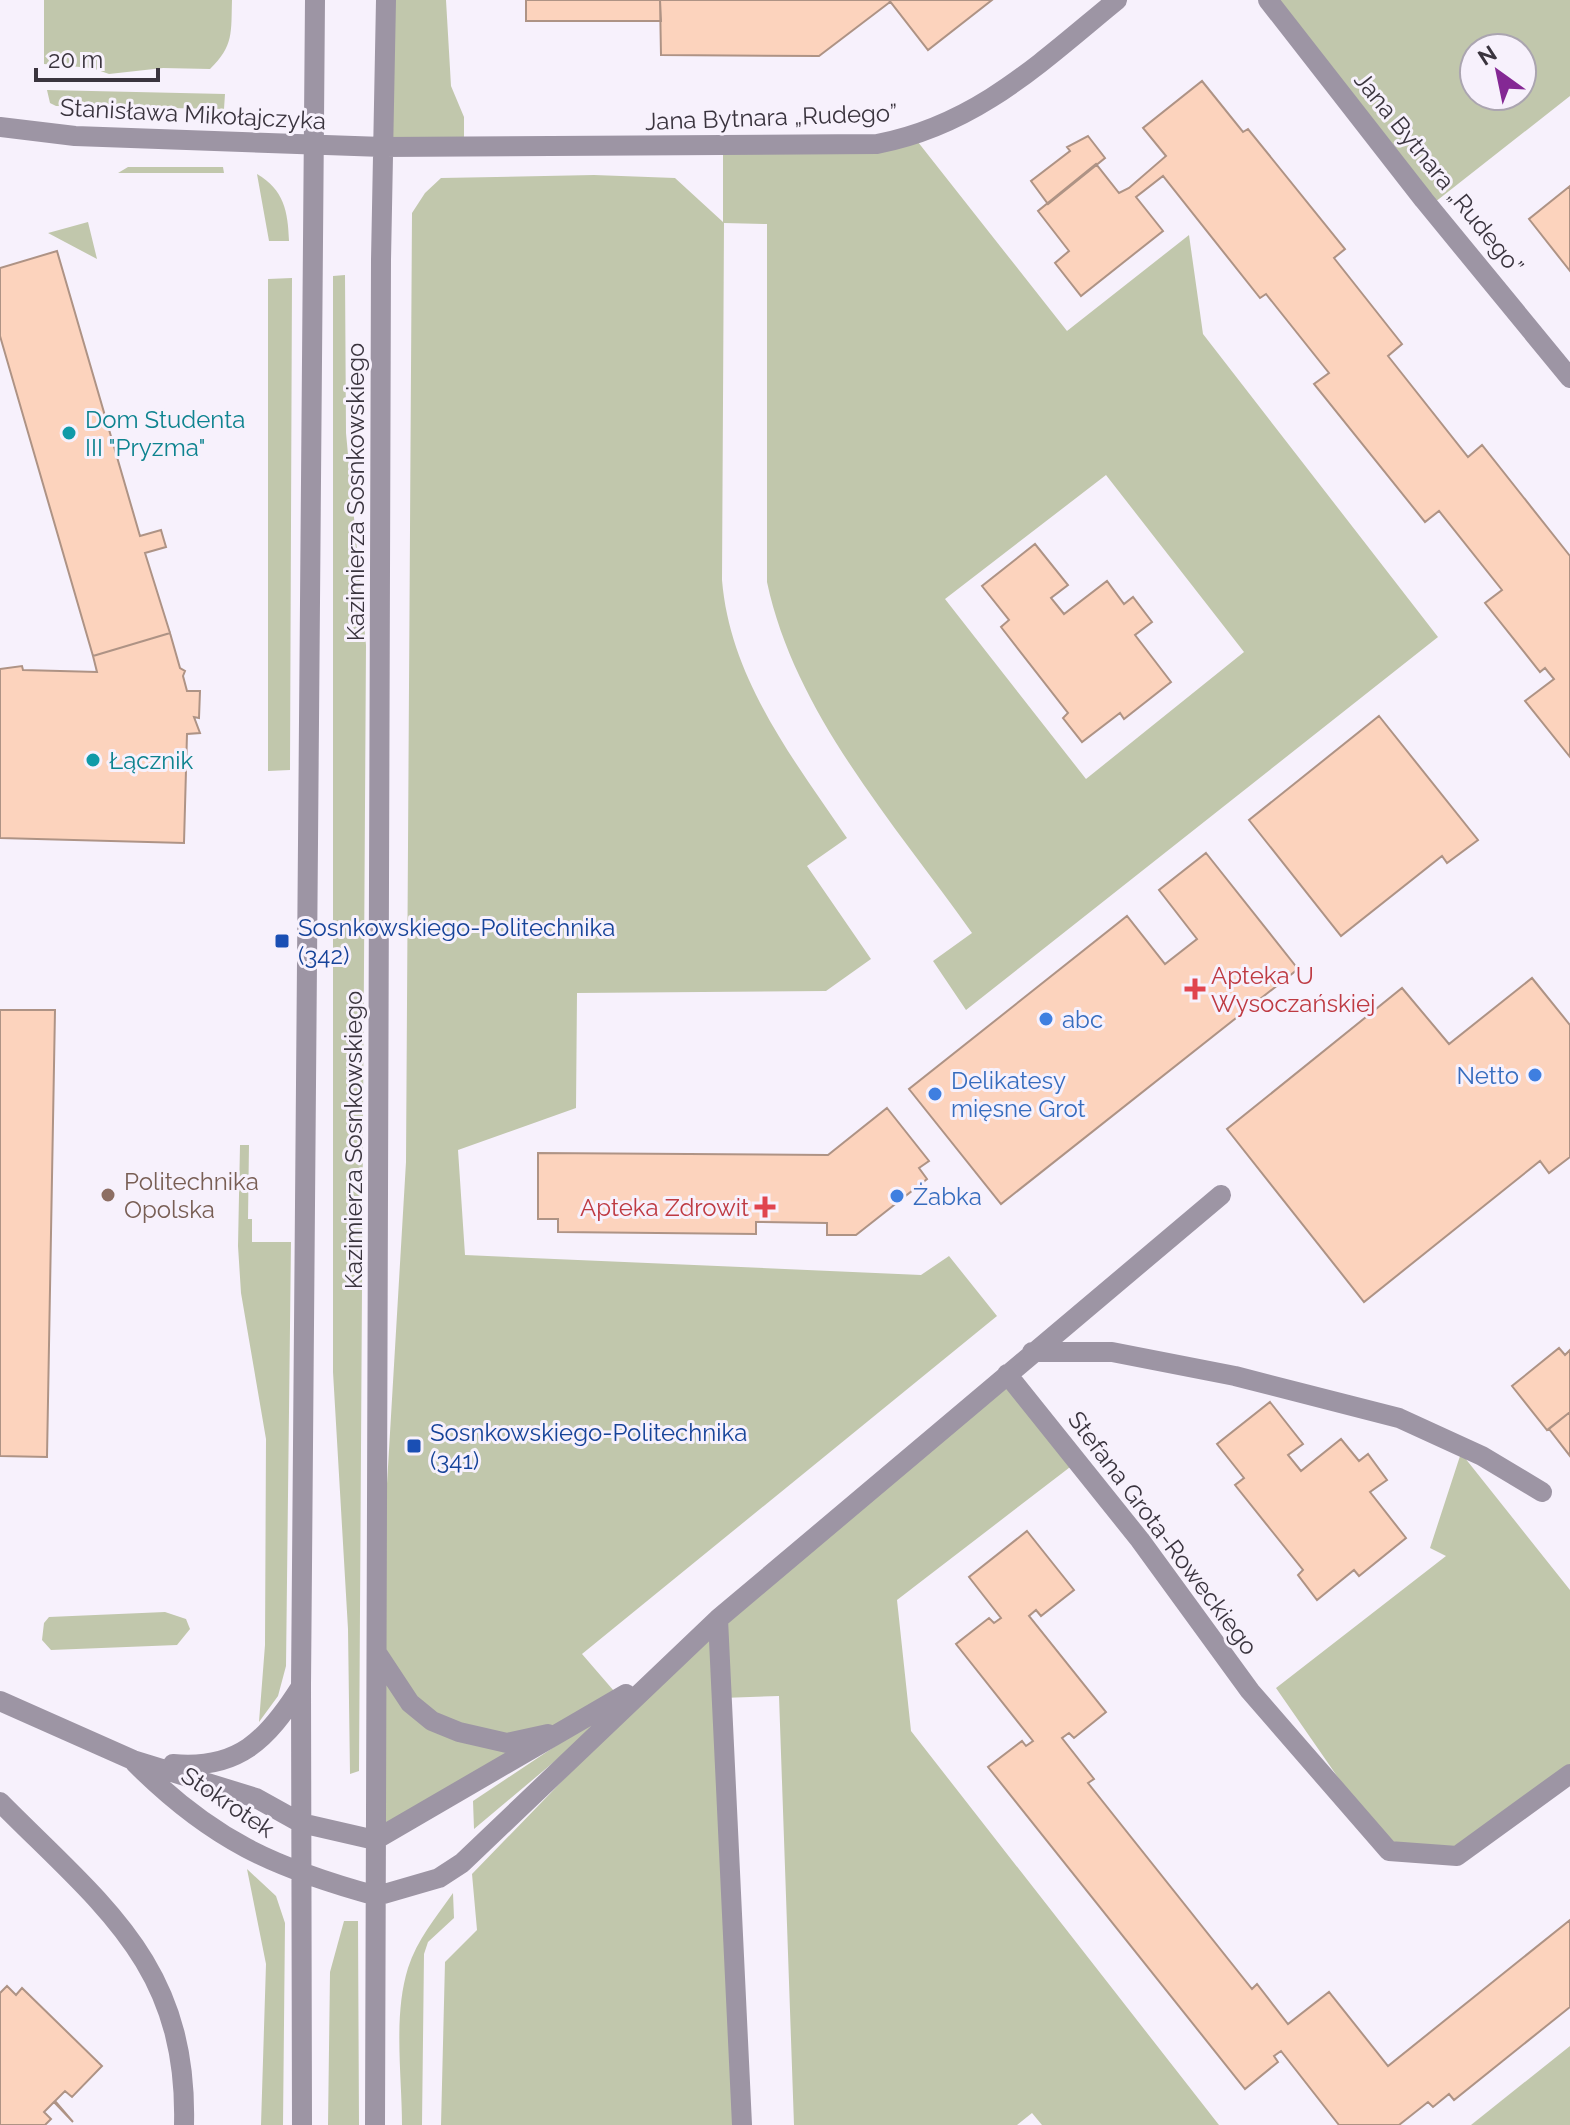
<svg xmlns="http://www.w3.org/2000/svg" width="1570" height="2125" viewBox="0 0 1570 2125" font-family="Raleway,sans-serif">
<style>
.green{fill:#c1c7ac;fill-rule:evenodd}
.building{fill:#fcd3bd;stroke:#ae9385;stroke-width:2}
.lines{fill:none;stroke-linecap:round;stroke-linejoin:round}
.minor{stroke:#9d95a4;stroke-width:20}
.culture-dot{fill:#0f9aa8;stroke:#f7f1fc;stroke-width:3}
.transit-dot{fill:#1a4fb4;stroke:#f7f1fc;stroke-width:3}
.health-dot{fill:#e0444e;stroke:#f7f1fc;stroke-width:3}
.shop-dot{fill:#3f7fe0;stroke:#f7f1fc;stroke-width:3}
.education-dot{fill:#8d6e63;stroke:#f7f1fc;stroke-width:3}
.labels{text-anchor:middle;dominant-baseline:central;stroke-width:6;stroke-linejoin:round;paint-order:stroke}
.street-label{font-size:24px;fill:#3a343e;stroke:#f7f1fc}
.culture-label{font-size:24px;fill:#0d838f;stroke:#f7f1fc;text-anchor:start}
.transit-label{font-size:24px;fill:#164399;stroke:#f7f1fc;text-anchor:start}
.health-label{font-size:24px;fill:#be3a42;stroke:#f7f1fc;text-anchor:start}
.shop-label{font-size:24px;fill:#366cbe;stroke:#f7f1fc;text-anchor:start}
.education-label{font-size:24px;fill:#785e54;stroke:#f7f1fc;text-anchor:start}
</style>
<rect width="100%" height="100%" fill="#f7f1fc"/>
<path class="green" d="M 44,0 L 232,0 C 231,32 234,46 210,69 L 163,68 L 109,74 L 92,68 L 44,64 Z
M 386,0 L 446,0 L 451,86 L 464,117 L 464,147 L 383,147 Z
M 1268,0 L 1570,0 L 1570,96 L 1430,206 ZM 1474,48 L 1522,48 L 1522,96 L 1474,96 Z
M 47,90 L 225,94 L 224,109 L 56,106 L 50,103 Z
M 914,137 L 1067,331 L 1189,235 L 1203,334 L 1438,637 L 966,1010 L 933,961 L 972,933 C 895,824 795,714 767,582 L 767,224 L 724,223 L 722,580 C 730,678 793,759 847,838 L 807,866 L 871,959 L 826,991 L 577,993 L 576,1108 L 458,1150 L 465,1255 L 921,1275 L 949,1256 L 997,1316 L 582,1654 L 620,1698 L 1007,1374 L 1078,1461 L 897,1600 L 911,1731 L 1219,2125 L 1042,2125 L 1032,2113 L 1017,2125 L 794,2125 L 779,1696 L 722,1698 L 742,2125 L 441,2125 L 445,1962 L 477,1930 L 472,1874 L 569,1774 L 561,1756 L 474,1829 L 473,1801 L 572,1735 L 375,1840 L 377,1653 L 406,1162 L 412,213 L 425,193 L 441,178 L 594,175 L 675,178 L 723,222 L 723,147 ZM 1106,475 L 1244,652 L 1086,779 L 945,599 Z
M 128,167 L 223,167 L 224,173 L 118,173 Z
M 257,174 C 284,190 288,211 289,241 L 269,241 Z
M 88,222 L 97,259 L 48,233 Z
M 345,275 L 346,433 L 366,645 L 359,1771 L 350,1774 L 348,1629 L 333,1372 L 333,276 Z
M 292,278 L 290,770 L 268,771 L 268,279 Z
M 240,1145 L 249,1145 L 248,1219 L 252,1219 L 252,1242 L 291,1242 L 286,1666 L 278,1696 L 259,1722 L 265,1645 L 266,1439 L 241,1293 L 238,1246 Z
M 1461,1453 L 1570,1590 L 1570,1774 L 1457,1856 L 1389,1851 L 1276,1688 L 1446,1556 L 1430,1548 Z
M 165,1612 L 186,1619 L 190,1629 L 177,1645 L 51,1650 L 42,1640 L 44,1623 L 49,1617 Z
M 247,1869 L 276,1896 L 285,1923 L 283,2125 L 261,2125 L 266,1964 Z
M 453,1893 L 454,1918 L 428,1942 L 424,1954 L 422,2125 L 402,2125 C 402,2076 393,2016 408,1968 C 417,1940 436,1917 453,1893 Z
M 344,1921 L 358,1921 L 359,2125 L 328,2125 L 330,1972 Z
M 1570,2046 L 1570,2125 L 1471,2125 Z"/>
<path class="building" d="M 526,0 L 660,0 L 661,21 L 526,21 Z
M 660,0 L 889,0 L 890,2 L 819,56 L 661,55 Z
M 889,0 L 992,0 L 928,50 Z
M 1202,81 L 1243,132 L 1248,129 L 1345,249 L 1334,258 L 1402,344 L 1388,356 L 1468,457 L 1482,445 L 1570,556 L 1570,757 L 1525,701 L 1554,679 L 1545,668 L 1540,672 L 1485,603 L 1502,590 L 1439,511 L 1425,522 L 1314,384 L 1329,373 L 1266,294 L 1260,298 L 1163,176 L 1136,197 L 1163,231 L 1081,296 L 1055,263 L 1069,251 L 1038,211 L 1096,164 L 1119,193 L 1129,188 L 1166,156 L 1143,128 Z
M 1088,136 L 1105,158 L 1048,204 L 1031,181 L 1070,151 L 1067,147 Z
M 1570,186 L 1570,271 L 1529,219 Z
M 57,251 L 140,536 L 161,530 L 166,547 L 145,553 L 170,633 L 93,656 L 0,336 L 0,268 Z
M 1035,544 L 1068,585 L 1051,598 L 1064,614 L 1107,581 L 1124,604 L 1133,597 L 1152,622 L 1135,635 L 1171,682 L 1124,719 L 1120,713 L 1082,742 L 1063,718 L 1068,713 L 1001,627 L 1009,620 L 982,586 Z
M 170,633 L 180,668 L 185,671 L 183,676 L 187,691 L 200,691 L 199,718 L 194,717 L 200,733 L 187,734 L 184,843 L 0,838 L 0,669 L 22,666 L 23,670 L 97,672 L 93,656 Z
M 1379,716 L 1478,840 L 1447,863 L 1442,856 L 1341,936 L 1249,820 Z
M 1206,853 L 1298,969 L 1001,1204 L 909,1089 L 1127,916 L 1165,964 L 1197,939 L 1159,890 Z
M 1532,978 L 1570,1025 L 1570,1157 L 1549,1173 L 1540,1161 L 1364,1302 L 1227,1129 L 1402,988 L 1449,1044 Z
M 0,1010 L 55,1010 L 47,1457 L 0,1456 Z
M 887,1108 L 929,1161 L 919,1168 L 927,1179 L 856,1235 L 827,1235 L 827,1223 L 756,1222 L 756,1234 L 558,1232 L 558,1219 L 538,1219 L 538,1153 L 828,1155 Z
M 1559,1348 L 1565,1355 L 1570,1350 L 1570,1412 L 1547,1430 L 1512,1386 Z
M 1270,1402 L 1303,1444 L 1288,1455 L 1301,1471 L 1341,1439 L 1359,1461 L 1368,1454 L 1387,1480 L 1370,1492 L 1406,1538 L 1359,1576 L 1354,1570 L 1317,1600 L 1298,1575 L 1303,1570 L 1235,1485 L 1244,1478 L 1217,1444 Z
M 1570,1412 L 1570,1456 L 1549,1429 Z
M 1027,1531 L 1074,1590 L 1041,1616 L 1036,1610 L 1029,1616 L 1106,1712 L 1074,1738 L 1069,1733 L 1062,1738 L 1094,1779 L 1088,1783 L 1252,1989 L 1257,1984 L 1288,2024 L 1329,1992 L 1388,2066 L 1570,1920 L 1570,2007 L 1454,2100 L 1449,2094 L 1433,2107 L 1428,2102 L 1399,2125 L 1339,2125 L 1281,2051 L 1274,2056 L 1278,2062 L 1245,2089 L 988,1767 L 1022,1741 L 1026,1746 L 1033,1741 L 956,1644 L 989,1618 L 994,1623 L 1001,1618 L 969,1577 Z
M 7,1986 L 16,1995 L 22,1988 L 102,2066 L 72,2097 L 65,2091 L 55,2101 L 73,2122 L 54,2102 L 44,2112 L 51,2119 L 45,2125 L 0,2125 L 0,1993 Z"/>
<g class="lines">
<path class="minor" d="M 1268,0 L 1424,200 L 1570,378
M 0,127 L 75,136 L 383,147 L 877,144 C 977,125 1041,62 1117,0
M 1032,1352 L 1112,1352 L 1235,1376 L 1399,1418 L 1482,1456 L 1542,1492
M 1007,1374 L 1140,1540 L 1250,1691 L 1389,1851 L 1457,1856 L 1570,1774
M 718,1619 L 742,2125
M 377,1653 L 410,1703 L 432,1721 L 459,1732 L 507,1743 L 548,1734
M 0,1701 L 133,1760 L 256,1798 L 301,1823 L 375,1840 L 626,1694
M 135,1763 C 212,1840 274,1868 377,1896
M 173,1764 C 238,1770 267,1740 300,1688
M 0,1802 C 103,1906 188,1965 184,2125
M 377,1896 L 439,1878 L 462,1863 L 718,1619 L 1221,1195
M 302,2125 L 301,1686 L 315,0
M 375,2125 L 381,260 L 386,0"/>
</g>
<g class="culture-dot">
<circle cx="69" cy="433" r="8"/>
<circle cx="93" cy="760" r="8"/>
</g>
<g class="transit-dot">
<rect x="274" y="933" width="16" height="16" rx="4"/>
<rect x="406" y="1438" width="16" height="16" rx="4"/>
</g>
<g class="health-dot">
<path d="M1191 977h8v8h8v8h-8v8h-8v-8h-8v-8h8z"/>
<path d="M761 1195h8v8h8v8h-8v8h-8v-8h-8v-8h8z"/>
</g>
<g class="shop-dot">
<circle cx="1046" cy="1019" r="8"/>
<circle cx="1535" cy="1075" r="8"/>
<circle cx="935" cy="1094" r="8"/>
<circle cx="897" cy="1196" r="8"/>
</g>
<circle class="education-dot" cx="108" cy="1195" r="8"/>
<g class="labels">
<g class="street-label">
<text transform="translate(193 114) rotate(3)">Stanisława Mikołajczyka</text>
<text transform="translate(771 117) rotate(-2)">Jana Bytnara „Rudego”</text>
<text transform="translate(1439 173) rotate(51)">Jana Bytnara „Rudego”</text>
<text transform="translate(355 492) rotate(-90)">Kazimierza Sosnkowskiego</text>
<text transform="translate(353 1140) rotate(-90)">Kazimierza Sosnkowskiego</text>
<text transform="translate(1163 1533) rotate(53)">Stefana Grota-Roweckiego</text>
<text transform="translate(228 1802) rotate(34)">Stokrotek</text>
</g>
<g class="culture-label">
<text x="85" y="419">Dom Studenta<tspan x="85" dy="28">III "Pryzma"</tspan></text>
<text x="109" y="760">Łącznik</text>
</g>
<g class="transit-label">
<text x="298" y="927">Sosnkowskiego-Politechnika<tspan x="298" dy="28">(342)</tspan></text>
<text x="430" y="1432">Sosnkowskiego-Politechnika<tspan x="430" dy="28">(341)</tspan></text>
</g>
<g class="health-label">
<text x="1211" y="975">Apteka U<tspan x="1211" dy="28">Wysoczańskiej</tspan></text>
<text x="749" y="1207" text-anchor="end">Apteka Zdrowit</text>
</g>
<g class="shop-label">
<text x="1062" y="1019">abc</text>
<text x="1519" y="1075" text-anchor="end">Netto</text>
<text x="951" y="1080">Delikatesy<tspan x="951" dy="28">mięsne Grot</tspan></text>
<text x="913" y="1196">Żabka</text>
</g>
<g class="education-label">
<text x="124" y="1181">Politechnika<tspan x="124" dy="28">Opolska</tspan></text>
</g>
</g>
<g transform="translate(1498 72) rotate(327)"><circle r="38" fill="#f7f1fc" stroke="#aba5b0" stroke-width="2"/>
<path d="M0-6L14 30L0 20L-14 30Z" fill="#842894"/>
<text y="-12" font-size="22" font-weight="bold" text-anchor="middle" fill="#3a343e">N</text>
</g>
<path d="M36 68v12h122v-12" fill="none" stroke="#3a343e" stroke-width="4"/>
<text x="48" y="68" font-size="24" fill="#3a343e" stroke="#f7f1fc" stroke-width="6" paint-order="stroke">20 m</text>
</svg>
